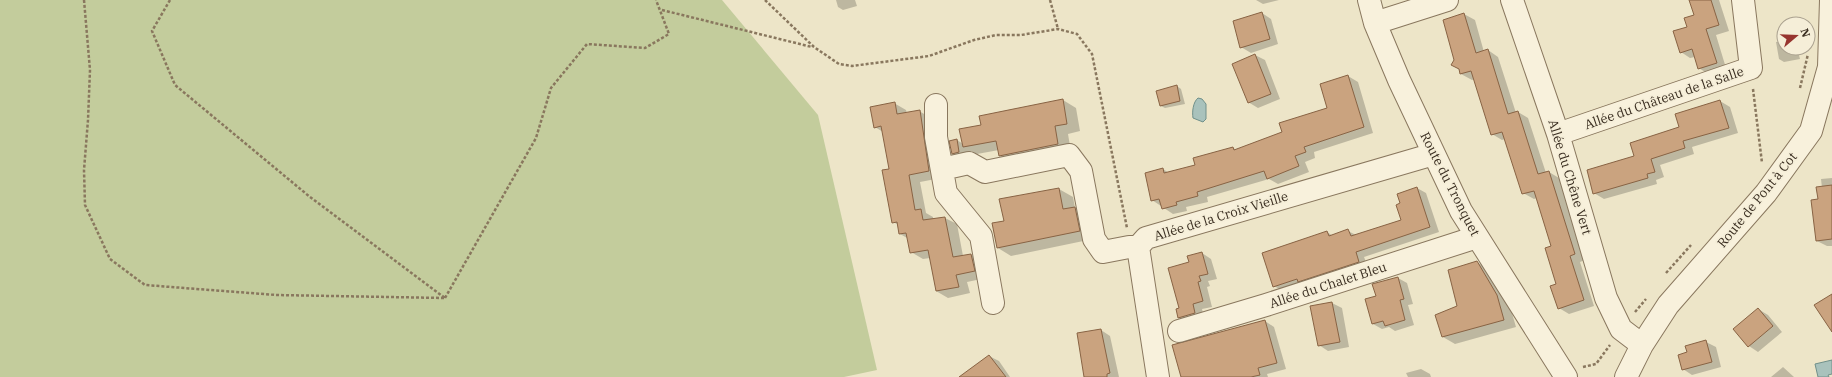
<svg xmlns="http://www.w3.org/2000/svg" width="1832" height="377" viewBox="0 0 1832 377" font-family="'IBM Plex Serif',serif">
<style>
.green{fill:#c3cc9c}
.water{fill:#a9c2bc;stroke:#70908a}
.shadow{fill:#0003}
.building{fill:#caa37f;stroke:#886344}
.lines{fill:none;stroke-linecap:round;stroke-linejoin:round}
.minor-casing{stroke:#89775e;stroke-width:24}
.path{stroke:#89775e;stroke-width:2.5;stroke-dasharray:3 2;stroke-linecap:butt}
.minor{stroke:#f8f1dc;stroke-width:22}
.labels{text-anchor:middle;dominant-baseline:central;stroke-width:3.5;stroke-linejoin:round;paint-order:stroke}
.street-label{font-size:13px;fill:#3a2e21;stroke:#f5eed8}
</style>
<rect width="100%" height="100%" fill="#ede5c8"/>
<path class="green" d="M 0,0 L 722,0 L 818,115 L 877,370 L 844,377 L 0,377 Z"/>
<path class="water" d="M 1198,98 L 1202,99 L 1206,104 L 1206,119 L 1203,122 L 1193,118 C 1192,112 1193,102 1198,98 Z
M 1832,360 L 1832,374 L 1828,375 L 1829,377 L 1818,377 L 1815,364 Z"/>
<path class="shadow" d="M 836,0 L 855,0 L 857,6 L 843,10 L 838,7 Z
M 1256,0 L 1279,0 L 1263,4 Z
M 1690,0 L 1719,0 L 1729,31 L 1716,35 L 1726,68 L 1708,74 L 1699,68 L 1695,57 L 1690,58 L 1681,52 L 1688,28 L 1695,16 Z
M 1262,13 L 1271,19 L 1278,44 L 1251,53 L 1241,47 Z
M 1464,14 L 1475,20 L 1484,52 L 1488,50 L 1498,57 L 1516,113 L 1518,112 L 1528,118 L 1546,173 L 1549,172 L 1559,178 L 1585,260 L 1580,262 L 1594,306 L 1569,314 L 1559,308 L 1552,247 L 1537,198 L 1534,199 L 1523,193 L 1505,139 L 1502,140 L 1492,134 L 1475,79 L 1472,80 L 1461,74 L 1455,61 Z
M 1784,41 L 1784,48 L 1797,48 L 1800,59 L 1784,62 L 1779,59 L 1776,42 Z
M 1255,55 L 1265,60 L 1280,99 L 1258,108 L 1248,102 Z
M 1348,76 L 1358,82 L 1373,133 L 1314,152 L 1315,158 L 1305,162 L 1309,172 L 1278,184 L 1269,179 L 1207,197 L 1208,202 L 1186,207 L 1187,211 L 1173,214 L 1152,200 L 1163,169 L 1169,173 L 1196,166 L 1233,148 L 1237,150 L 1283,132 L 1329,109 Z
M 1177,86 L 1181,89 L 1185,104 L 1165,108 L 1161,106 Z
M 1063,100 L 1076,108 L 1080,131 L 1068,134 L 1071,152 L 1014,164 L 1000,156 L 999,150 L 977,154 L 971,151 L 972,160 L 966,161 L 953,153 L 957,140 L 963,144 L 982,126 Z
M 1720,101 L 1730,107 L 1738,133 L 1692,147 L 1694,154 L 1660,165 L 1664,177 L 1656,180 L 1657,184 L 1604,199 L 1594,193 L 1635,156 Z
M 894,103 L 906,110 L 907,114 L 919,111 L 931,118 L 941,178 L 920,182 L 926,213 L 933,217 L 933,220 L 945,218 L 957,224 L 963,256 L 971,255 L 983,261 L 986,278 L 967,282 L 970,293 L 948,298 L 936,291 L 930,258 L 923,259 L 911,252 L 909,239 L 900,234 L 899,225 L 893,222 L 890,170 L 883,132 L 875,127 Z
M 1832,178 L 1832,246 L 1827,246 L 1817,241 L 1822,188 L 1821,179 Z
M 1417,188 L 1426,193 L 1439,232 L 1364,257 L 1368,267 L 1283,291 L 1274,286 L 1327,232 L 1333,236 L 1348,231 L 1356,235 L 1403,220 Z
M 1059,189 L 1073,197 L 1075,208 L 1089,216 L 1093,239 L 1011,256 L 998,248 L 1005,221 Z
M 1202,253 L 1211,259 L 1217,279 L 1208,281 L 1210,286 L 1207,287 L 1212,307 L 1202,309 L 1204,318 L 1189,323 L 1179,318 L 1180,308 L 1190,263 Z
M 1477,262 L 1489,270 L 1509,303 L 1516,327 L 1455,344 L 1443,337 L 1459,307 Z
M 1398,278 L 1407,283 L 1413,304 L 1408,305 L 1414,325 L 1395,331 L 1389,327 L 1382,329 L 1373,324 L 1366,300 L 1377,296 Z
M 1332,303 L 1342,308 L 1349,347 L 1328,351 L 1319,345 Z
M 1758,309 L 1768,315 L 1782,332 L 1758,352 L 1749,346 Z
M 1265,321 L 1274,327 L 1286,369 L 1267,374 L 1268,377 L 1182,377 Z
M 1101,330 L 1110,336 L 1119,377 L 1085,377 Z
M 1706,342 L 1716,347 L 1721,367 L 1692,375 L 1683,369 L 1688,353 Z
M 989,356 L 999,361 L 1010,377 L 960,377 Z
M 1783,367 L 1794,377 L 1771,377 Z
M 1421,369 L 1430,374 L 1431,377 L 1408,377 L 1406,373 Z"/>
<path class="building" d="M 1689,0 L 1711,0 L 1719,25 L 1706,29 L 1717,63 L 1698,69 L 1692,49 L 1680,53 L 1673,31 L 1687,27 L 1684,18 L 1694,15 Z
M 1262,12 L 1270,39 L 1240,48 L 1233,21 Z
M 1464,13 L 1476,53 L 1488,49 L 1508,114 L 1518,111 L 1538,174 L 1549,171 L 1575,254 L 1570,256 L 1584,300 L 1558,309 L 1550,286 L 1556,284 L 1545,248 L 1551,246 L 1534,191 L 1522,194 L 1502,132 L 1491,135 L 1471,71 L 1460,74 L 1459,69 L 1451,65 L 1454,60 L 1443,20 Z
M 1255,54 L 1271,94 L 1248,103 L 1232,64 Z
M 1348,75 L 1364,127 L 1304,147 L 1306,152 L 1295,156 L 1299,166 L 1267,179 L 1264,171 L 1197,192 L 1198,196 L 1176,202 L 1177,205 L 1162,209 L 1159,199 L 1151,201 L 1145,173 L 1163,168 L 1164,173 L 1195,165 L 1193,158 L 1233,147 L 1234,150 L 1282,132 L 1279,123 L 1327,108 L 1320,84 Z
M 1177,85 L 1180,101 L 1160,106 L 1156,91 Z
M 1063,99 L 1067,124 L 1055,126 L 1058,144 L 999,156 L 996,141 L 963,147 L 959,129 L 981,125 L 979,116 Z
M 1720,100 L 1729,128 L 1683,141 L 1685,148 L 1651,159 L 1655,172 L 1647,174 L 1648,178 L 1593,194 L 1587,170 L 1634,156 L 1630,143 L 1679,127 L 1675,114 Z
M 895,102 L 897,114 L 920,110 L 929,171 L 909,175 L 915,210 L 921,209 L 923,220 L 945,217 L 953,257 L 971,254 L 975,271 L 956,275 L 959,287 L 936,291 L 928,250 L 910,253 L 906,233 L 899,234 L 897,222 L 892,223 L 882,170 L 889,169 L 881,126 L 874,128 L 870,107 Z
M 957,139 L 959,152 L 952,154 L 949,141 Z
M 1832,185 L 1832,239 L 1816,241 L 1811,200 L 1818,199 L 1816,187 Z
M 1417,187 L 1430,227 L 1356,252 L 1359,262 L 1298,282 L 1297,279 L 1273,287 L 1262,253 L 1327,231 L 1329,236 L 1348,229 L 1351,236 L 1401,220 L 1396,205 L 1400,203 L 1397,194 Z
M 1059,188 L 1063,209 L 1075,207 L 1080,231 L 997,248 L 992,223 L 1004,221 L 999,199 Z
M 1202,252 L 1208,274 L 1199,276 L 1201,281 L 1198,282 L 1203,301 L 1193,304 L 1195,313 L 1178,318 L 1176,309 L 1179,308 L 1168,268 L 1189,262 L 1187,256 Z
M 1477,261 L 1497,295 L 1504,320 L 1442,337 L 1435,315 L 1457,306 L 1448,270 Z
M 1398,277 L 1404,299 L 1400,300 L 1405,320 L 1385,326 L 1383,321 L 1372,324 L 1365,299 L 1376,296 L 1372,284 Z
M 1832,294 L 1832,332 L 1814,305 Z
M 1332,302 L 1340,342 L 1318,346 L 1310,306 Z
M 1758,308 L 1773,326 L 1748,347 L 1733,329 Z
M 1265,320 L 1277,363 L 1258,368 L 1260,375 L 1251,377 L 1181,377 L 1172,345 Z
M 1101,329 L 1110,373 L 1107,374 L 1107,377 L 1084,377 L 1077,333 Z
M 1706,340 L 1712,362 L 1682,370 L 1678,355 L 1687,352 L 1685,346 Z
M 989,355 L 1006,377 L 959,377 Z"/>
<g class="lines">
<g class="minor-casing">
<path id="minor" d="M 1369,0 L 1375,23 L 1399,80 L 1461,211 L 1566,377
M 1512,0 L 1558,134 L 1606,298 L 1621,329 L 1642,345
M 1375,23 L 1447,0
M 936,105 L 936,137 L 946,193 L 981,236 L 993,303
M 1558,134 L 1751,68 L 1743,0
M 942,169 L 969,163 L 985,172 L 1069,155 L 1081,171 L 1094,239 L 1103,252 L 1129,247 L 1138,247
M 1179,331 L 1266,305 L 1477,237
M 1158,377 L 1138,247 L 1146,238 L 1434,154
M 1626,377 L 1642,345 L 1668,305 L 1766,193 L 1811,131 L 1829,67 L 1831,0"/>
</g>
<path class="path" d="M 84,0 L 90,70 L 88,120 L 84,170 L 85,205 L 110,259 L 145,285 L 276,295 L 445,298
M 170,0 L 152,31 L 175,85 L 310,197 L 445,298
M 765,0 L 814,47 L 839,64 L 852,66 L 929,56 L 974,40 L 996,35 L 1021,35 L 1058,29 L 1077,34 L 1092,54 L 1127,228
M 1050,0 L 1058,29
M 662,10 L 812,47
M 1800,88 L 1808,54
M 1753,89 L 1762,163
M 1666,273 L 1691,245
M 445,298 L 536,138 L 551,88 L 587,44 L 645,48 L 669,34 L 656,0
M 1635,312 L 1646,299
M 1583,367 L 1596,364 L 1610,345"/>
<use href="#minor" class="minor"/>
</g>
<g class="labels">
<g class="street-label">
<text transform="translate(1664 98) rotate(-19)">Allée du Château de la Salle</text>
<text transform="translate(1570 177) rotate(73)">Allée du Chêne Vert</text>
<text transform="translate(1450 184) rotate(63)">Route du Tronquet</text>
<text transform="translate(1757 200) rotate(-51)">Route de Pont à Cot</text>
<text transform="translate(1221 216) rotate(-17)">Allée de la Croix Vieille</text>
<text transform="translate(1328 285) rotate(-18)">Allée du Chalet Bleu</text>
</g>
</g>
<g transform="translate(1796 36) rotate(71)"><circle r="19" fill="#f5eed8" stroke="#aaa18f"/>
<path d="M0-3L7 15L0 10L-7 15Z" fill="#97352f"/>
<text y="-6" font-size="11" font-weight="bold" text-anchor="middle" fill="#3a2e21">N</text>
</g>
</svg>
